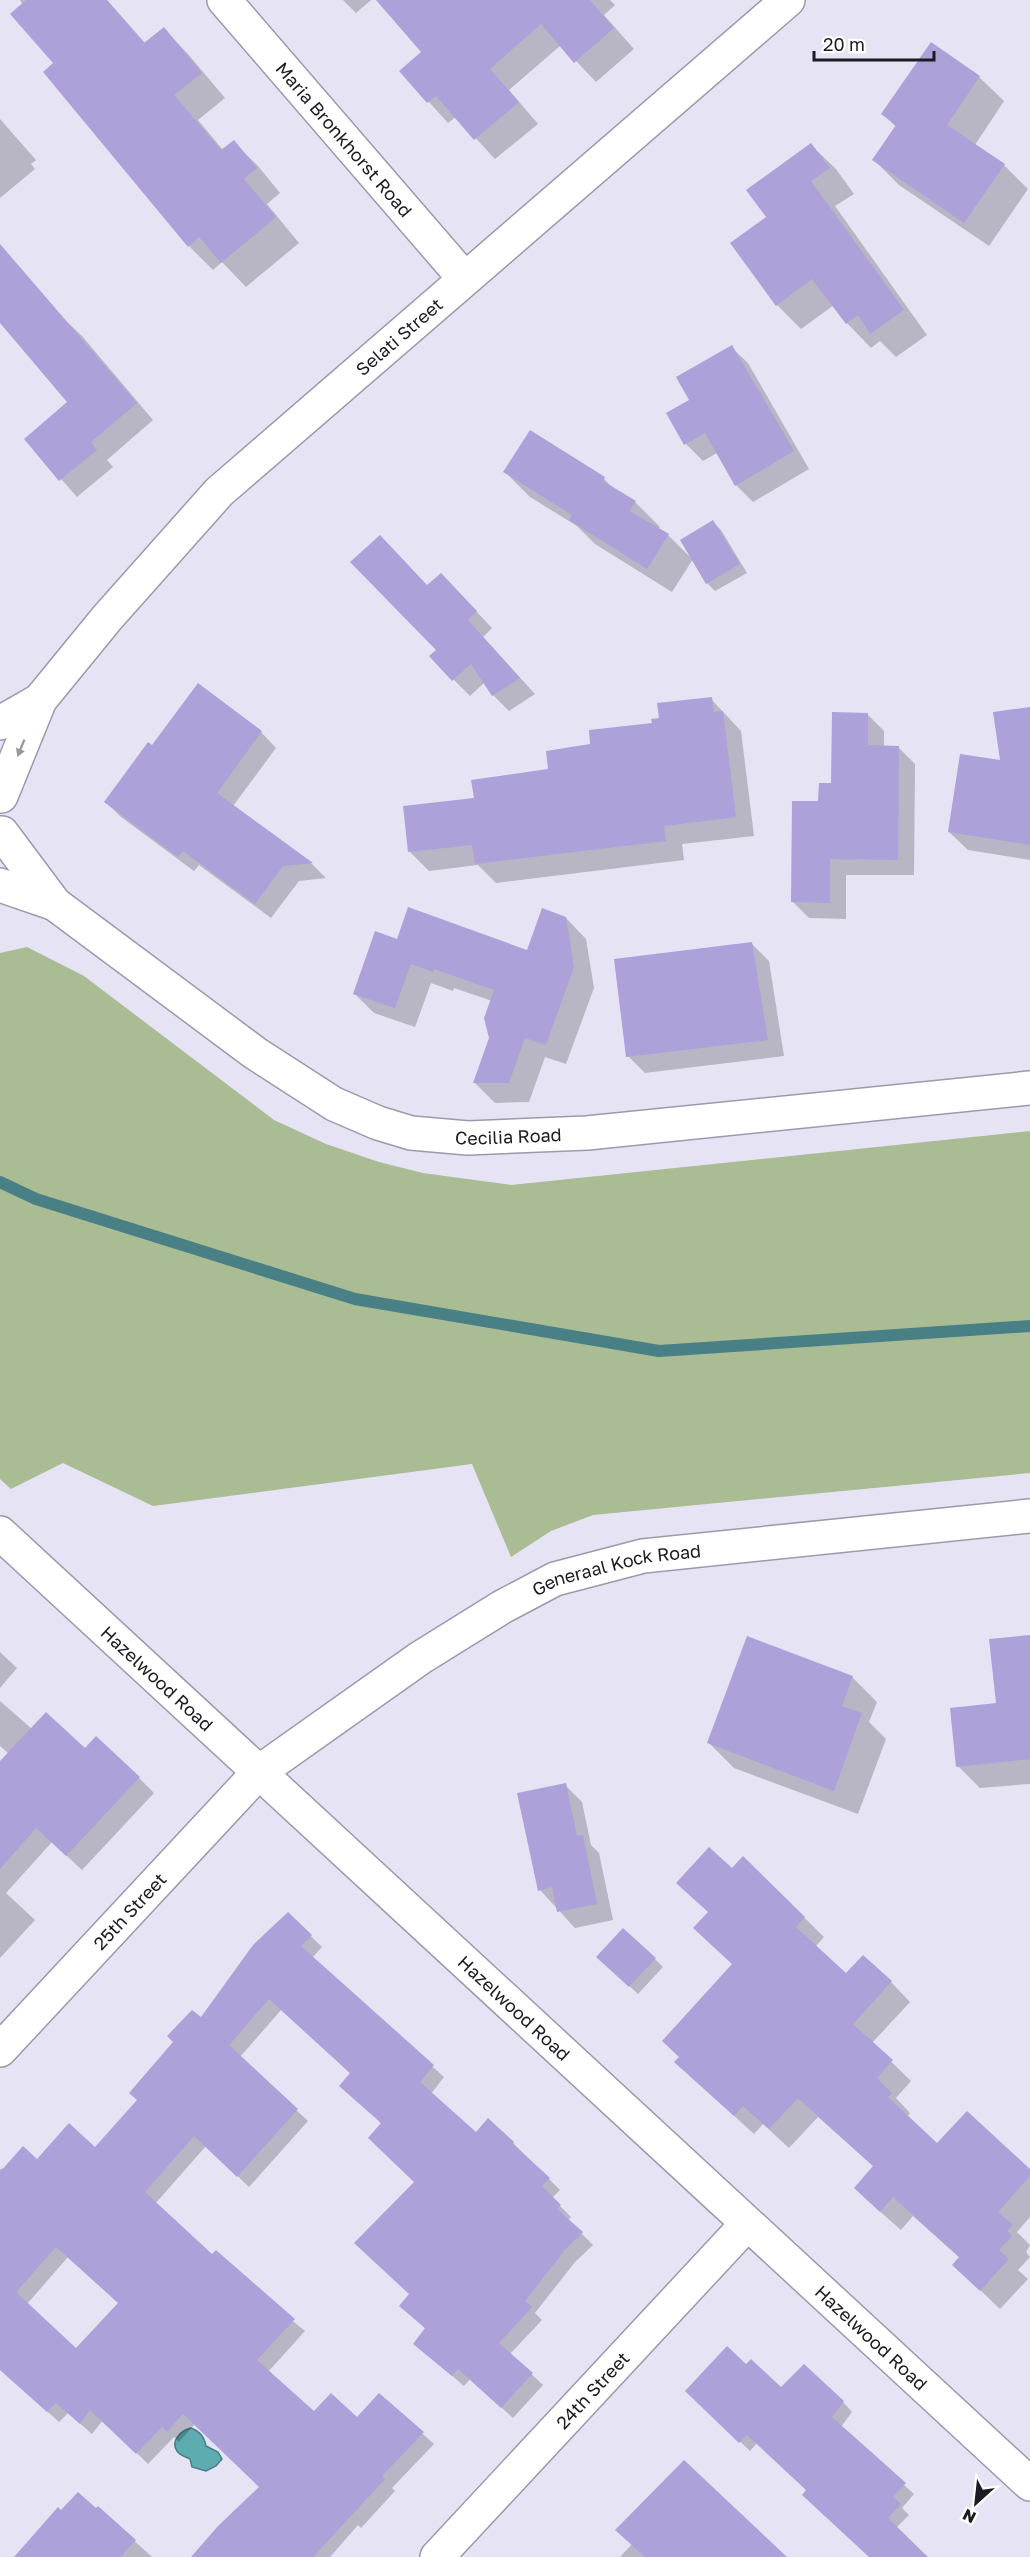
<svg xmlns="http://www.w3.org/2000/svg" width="1030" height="2557" viewBox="0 0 1030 2557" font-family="'Golos Text',sans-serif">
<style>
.green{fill:#aabc93}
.water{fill:#5cacb0;stroke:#498085;stroke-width:1.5}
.shadow{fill:#0003;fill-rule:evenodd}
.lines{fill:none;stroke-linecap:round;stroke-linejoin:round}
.stream{stroke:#498085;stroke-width:12}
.building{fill:#aca2d9;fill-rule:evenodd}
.street-casing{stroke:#9c9aaa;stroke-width:36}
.street{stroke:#fff;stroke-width:33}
.oneway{fill:#99989b}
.labels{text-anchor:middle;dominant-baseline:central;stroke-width:6;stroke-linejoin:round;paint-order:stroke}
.street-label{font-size:18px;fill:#1c1b21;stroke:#fff}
</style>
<rect width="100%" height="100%" fill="#e6e3f5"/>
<path class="green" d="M 27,947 L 84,976 L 274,1120 L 326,1144 L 379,1162 L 423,1173 L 511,1185 L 1030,1131 L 1030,1473 L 593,1515 L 551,1531 L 511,1557 L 472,1464 L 153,1506 L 63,1463 L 11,1489 L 0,1479 L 0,953 Z"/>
<path class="water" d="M 191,2428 C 200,2432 204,2436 206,2446 L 218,2452 L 222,2459 L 216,2466 L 206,2471 L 192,2467 L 190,2459 C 186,2457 179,2455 177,2451 C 170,2440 182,2430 191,2428 Z"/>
<path class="shadow" d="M 20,0 L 107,0 L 146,44 L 164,29 L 188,54 L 225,98 L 198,120 L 223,150 L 233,142 L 258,166 L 280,193 L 267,204 L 299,243 L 246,287 L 222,262 L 213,270 L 189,246 L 55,64 Z
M 343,0 L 371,0 L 356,13 Z
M 379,0 L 610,0 L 615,5 L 604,15 L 634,49 L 596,82 L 561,45 L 509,90 L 538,124 L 495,159 L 456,117 L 448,123 L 401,71 L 423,52 Z
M 979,77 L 1004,101 L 975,145 L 1004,165 L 1028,189 L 989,246 L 899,185 L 874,160 L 896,127 L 883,114 Z
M 0,119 L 36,160 L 31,164 L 35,169 L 0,198 Z
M 811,145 L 836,169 L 854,194 L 835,206 L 927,335 L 896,357 L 880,341 L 871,348 L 847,323 L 834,305 L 801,329 L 777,305 Z
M 0,246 L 65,320 L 82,336 L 153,420 L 107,460 L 113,467 L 77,497 L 26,439 L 69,402 L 0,315 Z
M 731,347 L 748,363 L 809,469 L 753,502 L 736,485 L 717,453 L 703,461 L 686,444 L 691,400 Z
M 530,432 L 604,479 L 616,491 L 635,502 L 660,527 L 658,530 L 668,535 L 692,559 L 713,522 L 721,530 L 747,573 L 715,591 L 707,583 L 693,559 L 672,592 L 595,544 L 577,526 L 530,497 L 505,472 Z
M 428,587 L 457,591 L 492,628 L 483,637 L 535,694 L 509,711 L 493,695 L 485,682 L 470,696 L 454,680 L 432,656 L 438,650 Z
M 198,686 L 261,732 L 276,748 L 233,806 L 312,864 L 326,878 L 299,881 L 271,918 L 199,865 L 194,871 L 121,817 L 106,802 L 152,747 Z
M 711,699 L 741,731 L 754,836 L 682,844 L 684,860 L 496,883 L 478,865 L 429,871 L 410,852 L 475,799 L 550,771 L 592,746 L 653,724 Z
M 1030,709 L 1030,860 L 968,850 L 949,832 L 1001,762 Z
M 868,715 L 884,731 L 884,747 L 898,747 L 915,764 L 914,875 L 846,875 L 846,919 L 809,918 L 793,902 L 820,802 L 832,784 Z
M 566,918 L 586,939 L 594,988 L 566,1064 L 545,1057 L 529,1102 L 495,1103 L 475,1083 L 491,1038 L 492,1001 L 454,988 L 453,991 L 431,983 L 415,1027 L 374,1013 L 354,993 L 398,941 L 528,952 Z
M 752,944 L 769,961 L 784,1056 L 645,1073 L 628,1056 Z
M 1030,1636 L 1030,1784 L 980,1788 L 958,1766 L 998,1705 Z
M 0,1652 L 17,1668 L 0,1688 Z
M 852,1677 L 877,1702 L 869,1722 L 886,1739 L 858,1814 L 734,1768 L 709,1743 Z
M 0,1701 L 32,1729 L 85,1750 L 139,1778 L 154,1793 L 82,1870 L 52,1842 L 6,1893 L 35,1920 L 0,1958 L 0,1763 L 9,1754 L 0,1746 Z
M 565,1785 L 582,1802 L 591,1845 L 599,1853 L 613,1920 L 575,1928 L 540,1890 Z
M 744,1858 L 824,1937 L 815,1947 L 847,1975 L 891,1982 L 910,2002 L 872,2043 L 911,2081 L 896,2098 L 910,2113 L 907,2117 L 937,2146 L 1030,2171 L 1030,2217 L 1017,2232 L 1030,2245 L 1026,2252 L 1030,2257 L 1018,2270 L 1028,2279 L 1000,2309 L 974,2284 L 960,2258 L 913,2216 L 901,2230 L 875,2207 L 874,2167 L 818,2117 L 789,2148 L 763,2124 L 754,2134 L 696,2081 L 680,2057 L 733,1965 L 709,1913 L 732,1870 Z
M 288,1914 L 322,1947 L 312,1958 L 444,2077 L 431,2094 L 476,2134 L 513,2143 L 560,2190 L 552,2198 L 571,2217 L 568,2220 L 593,2245 L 575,2262 L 535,2313 L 542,2320 L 510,2354 L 543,2385 L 513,2418 L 470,2379 L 464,2386 L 415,2344 L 426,2329 L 401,2306 L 411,2295 L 416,2182 L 351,2074 L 281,2010 L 240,2057 L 308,2121 L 249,2187 L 206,2146 L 155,2204 L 213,2256 L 305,2331 L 268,2372 L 314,2413 L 358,2419 L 379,2395 L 434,2444 L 392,2488 L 395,2491 L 361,2528 L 358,2525 L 330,2557 L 193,2557 L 261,2488 L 195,2424 L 179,2442 L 174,2437 L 148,2464 L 103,2420 L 92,2434 L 68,2413 L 59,2422 L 0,2369 L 0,2169 L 95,2149 L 139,2101 L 201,2019 ZM 68,2257 L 120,2304 L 76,2350 L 27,2304 Z
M 655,1959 L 663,1967 L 638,1994 L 607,1965 Z
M 746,2366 L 781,2389 L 843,2402 L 852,2412 L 841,2427 L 914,2494 L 902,2508 L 909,2515 L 896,2528 L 926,2557 L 871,2557 L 808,2491 L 757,2443 L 750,2451 L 687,2391 Z
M 98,2508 L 152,2557 L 16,2557 L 61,2512 L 96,2510 Z
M 632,2544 L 750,2557 L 620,2557 Z"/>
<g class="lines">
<path class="stream" d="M 0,1182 L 36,1199 L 355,1299 L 659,1351 L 1030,1326"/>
</g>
<path class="building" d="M 26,0 L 107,0 L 144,43 L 164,27 L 202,73 L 174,95 L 221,150 L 234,140 L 257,168 L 244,179 L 276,217 L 221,263 L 199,237 L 188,247 L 43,72 L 53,63 L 10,14 Z
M 376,0 L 590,0 L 614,28 L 574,63 L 541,24 L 490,69 L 519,102 L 474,140 L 436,96 L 427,103 L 399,71 L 421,52 Z
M 931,42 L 980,76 L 947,125 L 1005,164 L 964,223 L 872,160 L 896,125 L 881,114 Z
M 811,143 L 830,168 L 811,181 L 904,310 L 870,334 L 858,315 L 846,324 L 812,279 L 776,306 L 730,243 L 766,217 L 746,190 Z
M 0,244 L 137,403 L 91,442 L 97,450 L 59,481 L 24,439 L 67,402 L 0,323 Z
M 732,345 L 794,451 L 735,486 L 705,433 L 684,445 L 666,413 L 689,400 L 676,377 Z
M 530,430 L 605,477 L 603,481 L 636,501 L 630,511 L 669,534 L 647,569 L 569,520 L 572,515 L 503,472 Z
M 713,520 L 740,564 L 706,584 L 680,540 Z
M 380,535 L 427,585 L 441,573 L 477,611 L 468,620 L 520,678 L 492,696 L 471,664 L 452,681 L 429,656 L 436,650 L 350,562 Z
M 198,683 L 262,731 L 217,793 L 313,863 L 283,866 L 255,904 L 183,851 L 178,857 L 104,802 L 148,742 L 152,745 Z
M 712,697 L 714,712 L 723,711 L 736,817 L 664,826 L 666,841 L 475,864 L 472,845 L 408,852 L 403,806 L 474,798 L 471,780 L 548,769 L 546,751 L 590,744 L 589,730 L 652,723 L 651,719 L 659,718 L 657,703 Z
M 1030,707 L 1030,845 L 948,832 L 960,754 L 1000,760 L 993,712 Z
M 832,712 L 868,713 L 868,745 L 899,746 L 898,860 L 830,859 L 830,903 L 791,902 L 792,801 L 818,801 L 819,783 L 831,783 Z
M 408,907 L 527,950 L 542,908 L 566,917 L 574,967 L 546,1045 L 525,1038 L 509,1083 L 473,1083 L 489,1038 L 484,1018 L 494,990 L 434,969 L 433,972 L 411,964 L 395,1008 L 353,994 L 375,931 L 397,939 Z
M 752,942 L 768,1040 L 626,1057 L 614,959 Z
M 1030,1635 L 1030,1759 L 956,1767 L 950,1708 L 996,1703 L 989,1639 Z
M 747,1636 L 853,1676 L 842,1706 L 862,1713 L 834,1791 L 707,1743 Z
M 46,1712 L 85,1748 L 96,1736 L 140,1777 L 66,1856 L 36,1828 L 0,1869 L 0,1761 Z
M 566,1783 L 577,1836 L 583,1835 L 597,1904 L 557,1912 L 552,1887 L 538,1891 L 517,1793 Z
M 709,1847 L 732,1868 L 743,1856 L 805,1917 L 796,1927 L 846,1973 L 863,1955 L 892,1981 L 853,2024 L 893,2060 L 877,2078 L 892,2093 L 888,2097 L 937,2143 L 967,2111 L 1030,2169 L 1030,2176 L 998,2212 L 1013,2225 L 1007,2231 L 1012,2236 L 999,2250 L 1009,2259 L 980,2291 L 952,2265 L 959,2257 L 893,2197 L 880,2212 L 854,2188 L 873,2166 L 798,2098 L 769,2129 L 743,2106 L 734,2116 L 674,2062 L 679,2057 L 662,2041 L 732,1964 L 693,1928 L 708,1912 L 676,1883 Z
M 288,1912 L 312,1935 L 301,1946 L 434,2065 L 420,2082 L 476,2132 L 488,2118 L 514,2142 L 513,2144 L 550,2178 L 542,2186 L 561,2205 L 557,2209 L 583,2232 L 564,2251 L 525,2301 L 532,2307 L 499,2343 L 533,2373 L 501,2408 L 458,2369 L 452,2376 L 413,2344 L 425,2328 L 399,2306 L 409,2294 L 354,2243 L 414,2182 L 368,2138 L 381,2123 L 339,2086 L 350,2073 L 269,1999 L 229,2045 L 298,2109 L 237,2177 L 194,2136 L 145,2192 L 212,2254 L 216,2250 L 295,2319 L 257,2360 L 314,2411 L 331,2393 L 357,2417 L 379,2393 L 424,2432 L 382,2476 L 385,2479 L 313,2557 L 191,2557 L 218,2526 L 259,2487 L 183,2414 L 167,2432 L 162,2427 L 136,2454 L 90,2410 L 80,2424 L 56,2403 L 47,2412 L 0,2370 L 0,2172 L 23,2146 L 37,2159 L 69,2123 L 95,2147 L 137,2100 L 129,2093 L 173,2042 L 167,2036 L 192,2010 L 201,2017 L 253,1945 ZM 56,2247 L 118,2303 L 76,2348 L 16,2292 Z
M 623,1928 L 656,1958 L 629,1987 L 596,1957 Z
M 727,2346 L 746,2364 L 751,2359 L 781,2387 L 804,2364 L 844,2401 L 832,2417 L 906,2483 L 893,2497 L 901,2504 L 888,2518 L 928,2557 L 869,2557 L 802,2495 L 806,2490 L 747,2435 L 739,2443 L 685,2391 Z
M 684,2460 L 787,2557 L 645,2557 L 615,2530 Z
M 78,2492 L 96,2508 L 98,2506 L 136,2540 L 120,2557 L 14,2557 L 58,2507 L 61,2510 Z"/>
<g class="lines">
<g class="street-casing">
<g id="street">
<path id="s1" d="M 224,0 L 464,278"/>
<path d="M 0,723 L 40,700"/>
<path id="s2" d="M 1,796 L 40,700 L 107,618 L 219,492 L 788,0"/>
<path id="s3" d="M 2,833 L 55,904 L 255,1053 L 334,1104 L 378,1123 L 411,1133 L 468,1138 L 587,1133 L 1030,1088"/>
<path d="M 0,885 L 55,904"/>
<path id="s4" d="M 0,1533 L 1030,2484"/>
<path id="s5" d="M 0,2050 L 259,1772 L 420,1658 L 502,1607 L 555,1579 L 643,1556 L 1030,1516"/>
<path id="s6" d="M 437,2557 L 747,2224"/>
</g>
</g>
<use href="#street" class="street"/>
</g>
<defs><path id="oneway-solid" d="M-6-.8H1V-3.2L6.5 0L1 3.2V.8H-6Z" transform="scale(1.5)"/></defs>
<use class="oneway" href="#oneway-solid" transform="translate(21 748) rotate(112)"/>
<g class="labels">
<g class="street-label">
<text stroke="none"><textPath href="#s1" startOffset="184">Maria Bronkhorst Road</textPath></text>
<text stroke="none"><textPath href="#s2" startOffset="616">Selati Street</textPath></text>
<text stroke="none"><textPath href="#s3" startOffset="612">Cecilia Road</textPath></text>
<text stroke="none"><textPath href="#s5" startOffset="796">Generaal Kock Road</textPath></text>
<text stroke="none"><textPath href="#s4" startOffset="214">Hazelwood Road</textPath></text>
<text stroke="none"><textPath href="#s5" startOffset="190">25th Street</textPath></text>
<text stroke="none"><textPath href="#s4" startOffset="700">Hazelwood Road</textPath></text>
<text stroke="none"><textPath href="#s4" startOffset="1186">Hazelwood Road</textPath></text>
<text stroke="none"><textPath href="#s6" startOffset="228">24th Street</textPath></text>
</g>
</g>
<g transform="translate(976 2503) rotate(207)" stroke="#ffffff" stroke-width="4.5" paint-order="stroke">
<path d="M0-4.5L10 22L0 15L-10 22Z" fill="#1c1b21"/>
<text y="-9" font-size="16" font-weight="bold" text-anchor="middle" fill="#1c1b21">N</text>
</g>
<path d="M814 51v9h120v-9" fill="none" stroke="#1c1b21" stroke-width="3"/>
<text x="823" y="51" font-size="18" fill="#1c1b21" stroke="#ffffff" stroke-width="4.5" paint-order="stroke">20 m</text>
</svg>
